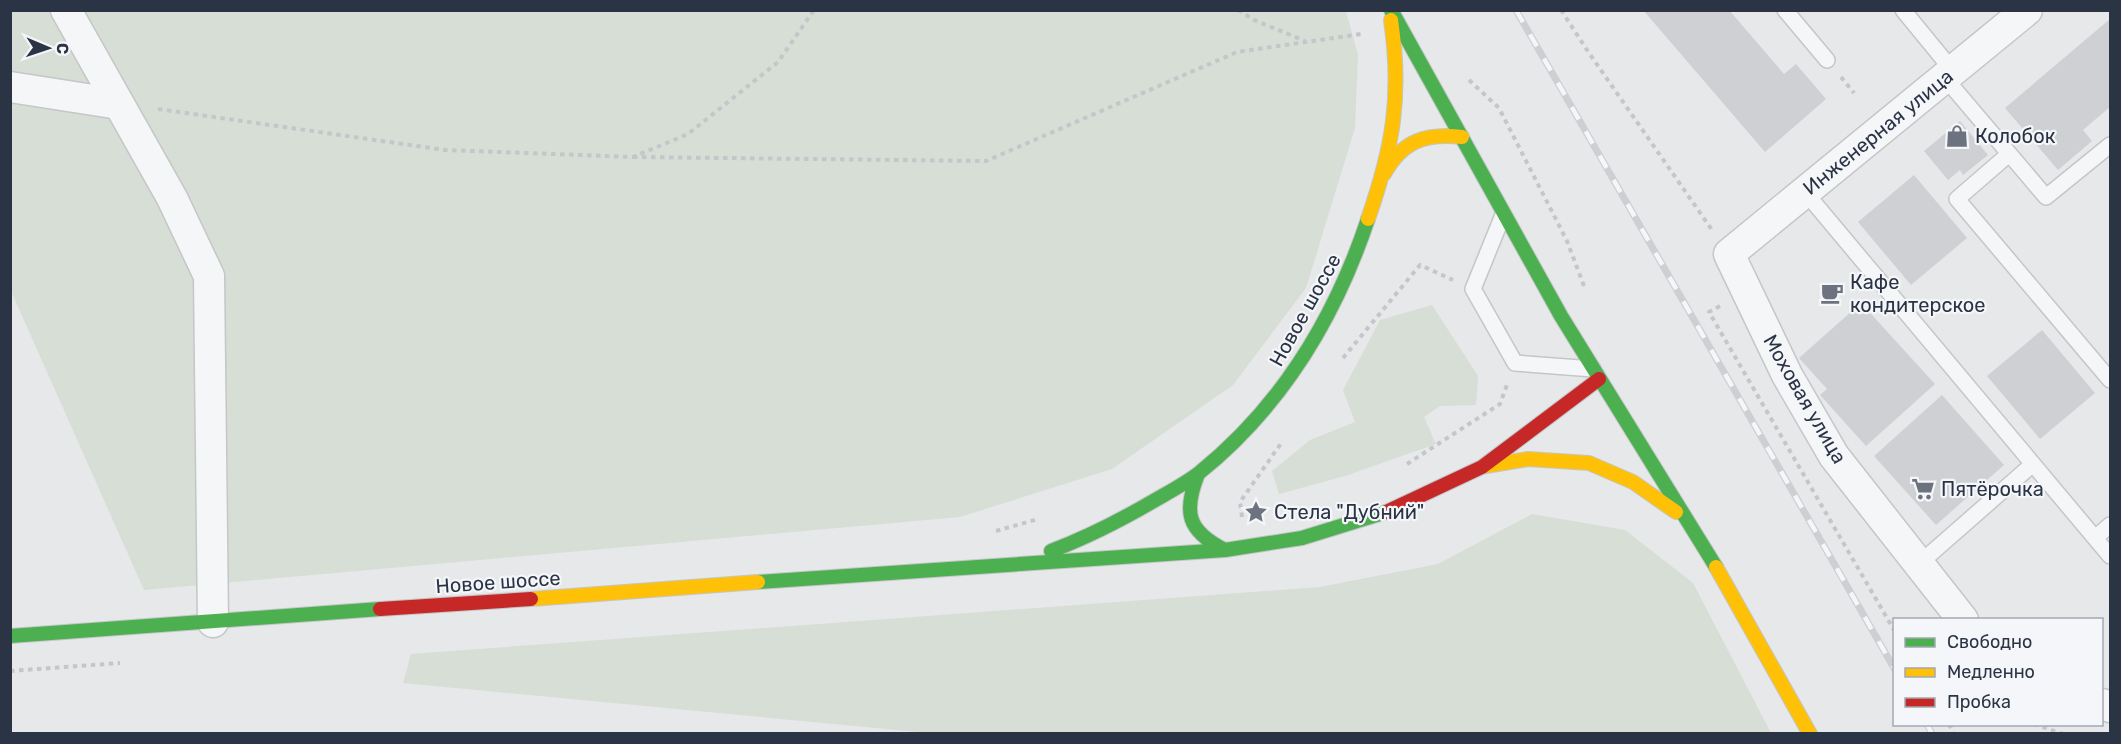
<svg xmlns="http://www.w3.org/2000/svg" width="2121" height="744" viewBox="0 0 2121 744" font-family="Rubik,sans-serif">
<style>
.green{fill:#d6ded6}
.building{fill:#ced0d3}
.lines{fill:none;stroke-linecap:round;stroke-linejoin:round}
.lane-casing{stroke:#c4c6c8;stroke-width:18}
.street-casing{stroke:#c4c6c8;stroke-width:33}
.fast-casing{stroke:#c4c6c8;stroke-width:16}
.slow-casing{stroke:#c4c6c8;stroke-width:16}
.jam-casing{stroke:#c4c6c8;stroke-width:16}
.path{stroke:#c5c6ca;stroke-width:4;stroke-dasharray:4.5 4.5;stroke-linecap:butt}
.lane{stroke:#f5f6f7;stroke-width:15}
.street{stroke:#f5f6f7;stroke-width:30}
.fast{stroke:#4caf50;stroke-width:14}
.slow{stroke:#ffc107;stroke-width:14}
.jam{stroke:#c62828;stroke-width:14}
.rail-casing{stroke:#cecfd2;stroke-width:7}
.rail{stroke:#f4f6f9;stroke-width:4.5;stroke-dasharray:14;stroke-linecap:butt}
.labels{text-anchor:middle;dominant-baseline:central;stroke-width:4.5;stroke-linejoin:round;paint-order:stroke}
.street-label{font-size:20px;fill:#2b3445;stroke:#f4f6f9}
.poi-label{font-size:20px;fill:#2b3445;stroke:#f4f6f9;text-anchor:start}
</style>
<rect width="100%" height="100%" fill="#e6e8ea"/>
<path class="green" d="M 10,11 L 1346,11 L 1358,55 L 1355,128 L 1306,288 L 1233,385 L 1112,469 L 960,517 L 144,590 L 11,291 Z
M 1432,305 L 1478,376 L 1476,405 L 1440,406 L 1424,417 L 1436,444 L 1345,476 L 1279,494 L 1272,471 L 1310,440 L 1355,422 L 1343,390 L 1380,320 Z
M 1532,514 L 1625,530 L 1693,583 L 1771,733 L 939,734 L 403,683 L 411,654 L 1320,587 L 1438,564 Z"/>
<path class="building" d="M 1643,10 L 1729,10 L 1784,74 L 1796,64 L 1826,99 L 1765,152 Z
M 2110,19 L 2110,107 L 2083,130 L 2092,141 L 2058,170 L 2005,108 Z
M 1960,121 L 1988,155 L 1963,175 L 1960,170 L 1948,180 L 1924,151 Z
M 1914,175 L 1967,238 L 1911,285 L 1858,222 Z
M 1861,303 L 1935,384 L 1866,446 L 1820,395 L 1827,389 L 1799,358 Z
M 2042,330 L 2095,393 L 2040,439 L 1987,376 Z
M 1942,395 L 2004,465 L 1936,525 L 1874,456 Z"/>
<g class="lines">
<g class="lane-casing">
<path id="lane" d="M 1785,10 L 1827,60
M 1903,10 L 1953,71
M 1945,78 L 2046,197 L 2110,145
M 2009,154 L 1957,199 L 2110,380
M 1805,192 L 2110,556
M 1503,215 L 1473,289 L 1515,363 L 1593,369
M 2095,538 L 2110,525
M 1920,563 L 2033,464"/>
</g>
<g class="street-casing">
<path id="street" d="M 66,10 L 119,104
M 10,87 L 119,104 L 172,198 L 209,276 L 213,622
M 1963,620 L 1834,456 L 1787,375 L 1729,254 L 2027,10
M 2102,704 L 2110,707"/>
</g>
<g class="fast-casing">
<path id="fast" d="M 1391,10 L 1561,316 L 1716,567
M 1198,474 C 1183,512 1187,531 1225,550
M 1051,551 C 1088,537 1123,519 1157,499 C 1171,491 1186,483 1199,473 C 1281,407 1335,318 1368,219
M 758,582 L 1225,550 L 1302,538 L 1386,512
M 10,636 L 380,609"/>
</g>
<g class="slow-casing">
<path id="slow" d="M 1384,174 C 1402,141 1425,133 1462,137
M 1368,219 C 1393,147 1402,96 1391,20
M 1486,466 L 1528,459 L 1589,463 L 1633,482 L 1676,512
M 1716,567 L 1810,734
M 531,599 L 758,582"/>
</g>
<g class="jam-casing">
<path id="jam" d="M 1386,512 L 1482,467 L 1599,379
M 380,609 L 531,599"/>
</g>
<path class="path" d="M 1238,10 L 1254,20 L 1305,41
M 1561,10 L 1587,50 L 1712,230
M 1841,77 L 1854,93
M 1469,80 L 1499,108 L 1567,241 L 1584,286
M 158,109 L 445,150 L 633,157 L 688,134 L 778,62 L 814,10
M 633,157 L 986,161 L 1237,52 L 1361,34
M 1720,306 L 1709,312 L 1894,630
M 1343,358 L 1420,265 L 1453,280
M 1407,464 L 1500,404 L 1508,382
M 1242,517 L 1240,502 L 1282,442
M 996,531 L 1038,519
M 10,671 L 120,663
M 1949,724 L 1954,734
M 2034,724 L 2063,734"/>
<use href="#lane" class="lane"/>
<use href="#street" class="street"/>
<use href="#fast" class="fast"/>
<use href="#slow" class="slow"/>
<use href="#jam" class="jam"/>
<g class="rail-casing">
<path id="rail" d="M 1516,10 L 1894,668
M 1927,724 L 1932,734"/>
</g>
<use href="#rail" class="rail"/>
</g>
<defs>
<g id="shop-bare" transform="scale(1.8)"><path d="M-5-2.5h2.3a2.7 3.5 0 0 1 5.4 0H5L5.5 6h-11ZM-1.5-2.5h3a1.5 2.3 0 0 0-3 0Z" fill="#6c737f" stroke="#f4f6f9" stroke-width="2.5" paint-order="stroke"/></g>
<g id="cafe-bare" transform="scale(1.8)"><path d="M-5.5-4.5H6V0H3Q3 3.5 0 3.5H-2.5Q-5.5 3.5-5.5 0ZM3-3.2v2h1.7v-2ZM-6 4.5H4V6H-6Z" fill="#6c737f" stroke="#f4f6f9" stroke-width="2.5" paint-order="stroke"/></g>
<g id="supermarket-bare" transform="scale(1.8)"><path d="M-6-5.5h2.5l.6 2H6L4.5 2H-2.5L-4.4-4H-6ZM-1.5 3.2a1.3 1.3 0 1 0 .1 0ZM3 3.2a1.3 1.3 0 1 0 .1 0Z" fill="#6c737f" stroke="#f4f6f9" stroke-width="2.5" paint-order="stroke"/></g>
<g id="sight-bare" transform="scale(1.8)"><path d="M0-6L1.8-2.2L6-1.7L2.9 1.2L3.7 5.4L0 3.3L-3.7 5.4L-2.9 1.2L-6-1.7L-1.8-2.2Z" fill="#6c737f" stroke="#f4f6f9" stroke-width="2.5" paint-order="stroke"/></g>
</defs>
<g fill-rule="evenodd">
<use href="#shop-bare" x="1957" y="136"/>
<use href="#cafe-bare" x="1832" y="293"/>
<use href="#supermarket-bare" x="1923" y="489"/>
<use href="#sight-bare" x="1256" y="512"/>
</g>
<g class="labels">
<g class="street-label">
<text transform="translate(1878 132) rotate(-39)">Инженерная улица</text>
<text transform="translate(1305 310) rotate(-61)">Новое шоссе</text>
<text transform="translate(1805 399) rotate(60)">Моховая улица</text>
<text transform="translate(498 582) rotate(-4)">Новое шоссе</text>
</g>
<g class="poi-label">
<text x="1975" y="136">Колобок</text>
<text x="1850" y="282">Кафе<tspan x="1850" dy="23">кондитерское</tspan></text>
<text x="1941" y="489">Пятёрочка</text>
<text x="1274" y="512">Стела "Дубний"</text>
</g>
</g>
<rect width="2121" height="744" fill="none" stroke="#2b3445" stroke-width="24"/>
<rect x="1893" y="618" width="210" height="108" fill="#f4f6f9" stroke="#a4a8b1" stroke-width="1.5"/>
<rect x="1905" y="638" width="30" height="9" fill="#4caf50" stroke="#a4a8b1" stroke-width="1.5"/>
<text x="1947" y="648" font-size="18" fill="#2b3445">Свободно</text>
<rect x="1905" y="668" width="30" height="9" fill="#ffc107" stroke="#a4a8b1" stroke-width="1.5"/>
<text x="1947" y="678" font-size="18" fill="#2b3445">Медленно</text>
<rect x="1905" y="698" width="30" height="9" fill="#c62828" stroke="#a4a8b1" stroke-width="1.5"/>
<text x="1947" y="708" font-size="18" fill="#2b3445">Пробка</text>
<g transform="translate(48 48) rotate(92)" stroke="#f4f6f9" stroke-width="4.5" paint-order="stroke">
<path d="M0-4.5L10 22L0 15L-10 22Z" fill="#2b3445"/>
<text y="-9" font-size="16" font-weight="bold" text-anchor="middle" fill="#2b3445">С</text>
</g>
</svg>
